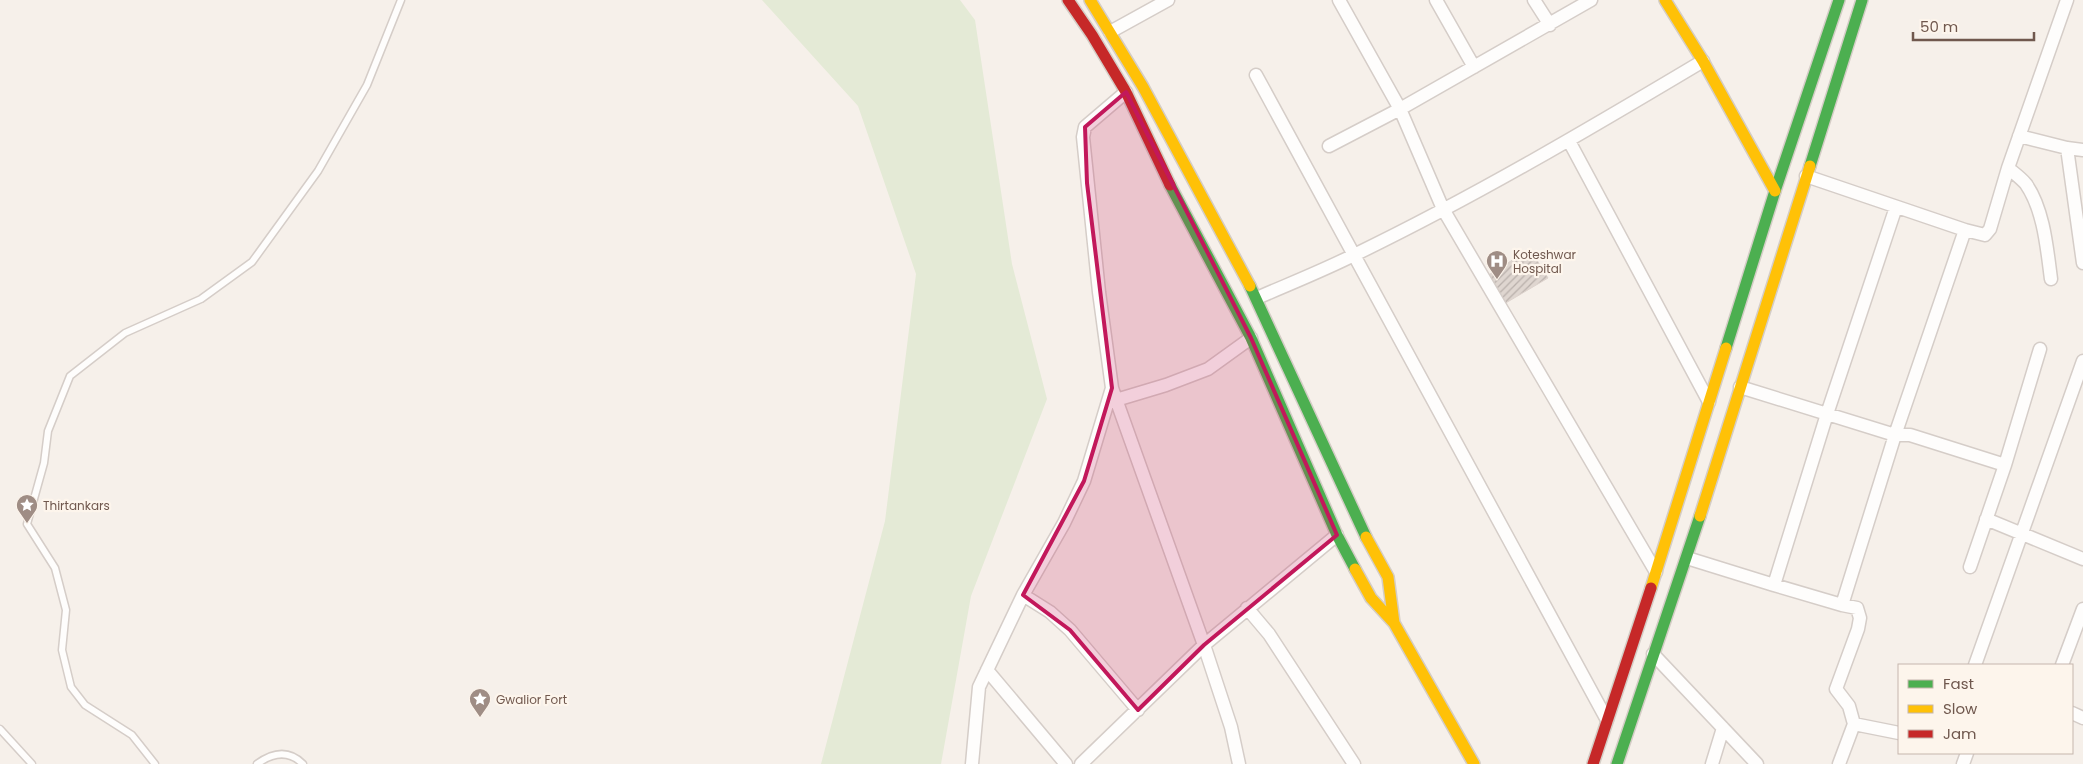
<svg xmlns="http://www.w3.org/2000/svg" width="2083" height="764" viewBox="0 0 2083 764" font-family="Poppins,sans-serif">
<style>
.green{fill:#e4ead6}
.building{fill:url(#building-hatch);stroke:#ddd3cd}
.lines{fill:none;stroke-linecap:round;stroke-linejoin:round}
.lane-casing{stroke:#d5cdc8;stroke-width:9}
.street-casing{stroke:#d5cdc8;stroke-width:15}
.fast-casing{stroke:#d4cdc6;stroke-width:14}
.slow-casing{stroke:#d4cdc6;stroke-width:14}
.jam-casing{stroke:#d4cdc6;stroke-width:14}
.lane{stroke:#fefdfc;stroke-width:6}
.street{stroke:#fefdfc;stroke-width:12}
.fast{stroke:#4caf50;stroke-width:11}
.slow{stroke:#ffc107;stroke-width:11}
.jam{stroke:#c62828;stroke-width:11}
.marked{fill:#c2185b;fill-opacity:0.2;stroke:#c2185b;stroke-width:4;stroke-linejoin:round}
.labels{text-anchor:middle;dominant-baseline:central;stroke-width:4.5;stroke-linejoin:round;paint-order:stroke}
.poi-label{font-size:12px;fill:#70584e;stroke:#fdf5ec;text-anchor:start}
</style>
<defs>
<pattern id="building-hatch" width="6" height="6" patternUnits="userSpaceOnUse" patternTransform="scale(1.25)"><rect width="6" height="6" fill="#dfd6d0"/><path d="M-1 1l2-2M0 6l6-6M5 7l2-2" fill="none" stroke="#b9b0ab"/></pattern>
</defs>
<rect width="100%" height="100%" fill="#f6f0ea"/>
<path class="green" d="M 762,0 L 960,0 L 975,20 L 1012,264 L 1047,399 L 971,596 L 941,764 L 821,764 L 885,521 L 916,274 L 858,106 Z"/>
<path class="building" d="M 1530,249 L 1548,278 L 1504,304 L 1487,276 Z"/>
<g class="lines">
<g class="lane-casing">
<path id="lane" d="M 0,729 L 32,764
M 155,764 L 132,735 L 85,705 L 71,687 L 62,650 L 66,610 L 55,568 L 27,524 L 44,463 L 48,431 L 70,376 L 125,333 L 201,299 L 252,262 L 318,171 L 367,85 L 401,0
M 257,764 C 272,753 288,749 303,764"/>
</g>
<g class="street-casing">
<path id="street" d="M 1339,0 L 1400,109 L 1443,209 L 1656,572
M 1436,0 L 1474,67
M 1534,0 L 1550,25
M 1110,32 L 1168,0
M 1256,75 L 1607,720
M 1126,92 L 1085,127 L 1083,137 L 1099,292 L 1112,388 L 1204,645 L 1231,727 L 1239,764
M 2019,136 L 2067,148 L 2083,150
M 1569,141 L 1709,402
M 1329,146 L 1400,109 L 1591,0
M 2067,148 L 2083,263
M 2008,168 C 2014,173 2021,178 2026,184 C 2044,210 2047,249 2051,279
M 1965,230 L 1985,235 L 1990,229 L 2008,168 L 2067,0
M 1257,298 C 1289,284 1322,271 1354,255 C 1474,197 1589,129 1703,61
M 1740,387 L 1895,435 L 1965,230 L 1806,176
M 1112,388 L 1084,481 L 1064,523 L 1023,595 L 1050,612 L 1070,630 L 1138,710
M 1116,400 L 1166,385 L 1208,369 L 1251,338
M 2005,465 L 2040,349
M 1986,519 L 2083,559
M 1687,558 L 1774,585 L 1827,414 L 1896,207
M 1774,585 L 1842,605 L 1895,435 L 1910,435 L 2005,465 L 1970,567
M 1842,605 L 1857,608 L 1860,618 L 1858,629 L 1836,689 L 1849,706 L 1854,724
M 1247,608 L 1269,634 L 1354,764
M 1653,654 L 1757,764
M 1975,665 L 2083,361
M 2062,665 L 2083,609
M 987,670 L 1066,764
M 2072,713 L 2083,718
M 972,764 L 979,687 L 1023,595
M 1081,764 L 1204,645 L 1337,535
M 1712,764 L 1723,728
M 1839,764 L 1854,724 L 1899,733
M 1963,764 L 1967,753"/>
</g>
<g class="fast-casing">
<path id="fast" d="M 1810,166 L 1862,0
M 1170,185 L 1251,338 L 1337,535 L 1355,569
M 1250,286 L 1366,537
M 1726,348 L 1775,191 L 1839,0
M 1617,764 L 1700,516"/>
</g>
<g class="slow-casing">
<path id="slow" d="M 1090,0 L 1143,87 L 1250,286
M 1665,0 L 1703,61 L 1775,191
M 1700,516 L 1810,166
M 1366,537 L 1388,577 L 1394,623
M 1355,569 L 1371,598 L 1394,623 L 1474,764
M 1651,588 L 1726,348"/>
</g>
<g class="jam-casing">
<path id="jam" d="M 1068,0 L 1092,35 L 1126,92 L 1170,185
M 1593,764 L 1651,588"/>
</g>
<use href="#lane" class="lane"/>
<use href="#street" class="street"/>
<use href="#fast" class="fast"/>
<use href="#slow" class="slow"/>
<use href="#jam" class="jam"/>
</g>
<path class="marked" d="M 1126,92 L 1251,338 L 1337,535 L 1204,645 L 1138,710 L 1070,630 L 1023,595 L 1084,481 L 1112,388 L 1087,183 L 1085,127 Z"/>
<defs>
<g id="hospital-pin" transform="scale(1.125)"><path d="M0 17L-7.5 6A9.5 9.5 0 1 1 7.5 6Z" fill="#9f8d85" stroke="#fdf5ec"/><path d="M-5-5h3v3.5h4V-5h3V5h-3V1.5h-4V5h-3Z" fill="#fff"/></g>
<g id="sight-pin" transform="scale(1.125)"><path d="M0 17L-7.5 6A9.5 9.5 0 1 1 7.5 6Z" fill="#9f8d85" stroke="#fdf5ec"/><path d="M0-6L1.8-2.2L6-1.7L2.9 1.2L3.7 5.4L0 3.3L-3.7 5.4L-2.9 1.2L-6-1.7L-1.8-2.2Z" fill="#fff"/></g>
</defs>
<g fill-rule="evenodd">
<use href="#hospital-pin" x="1497" y="261"/>
<use href="#sight-pin" x="27" y="505"/>
<use href="#sight-pin" x="480" y="699"/>
</g>
<g class="labels">
<g class="poi-label">
<text x="1513" y="254">Koteshwar<tspan x="1513" dy="14">Hospital</tspan></text>
<text x="43" y="505">Thirtankars</text>
<text x="496" y="699">Gwalior Fort</text>
</g>
</g>
<rect x="1898" y="664" width="175" height="90" fill="#fdf5ec" stroke="#c5b6ad"/>
<rect x="1908" y="680" width="25" height="8" fill="#4caf50" stroke="#c5b6ad"/>
<text x="1943" y="689" font-size="15" fill="#70584e">Fast</text>
<rect x="1908" y="705" width="25" height="8" fill="#ffc107" stroke="#c5b6ad"/>
<text x="1943" y="714" font-size="15" fill="#70584e">Slow</text>
<rect x="1908" y="730" width="25" height="8" fill="#c62828" stroke="#c5b6ad"/>
<text x="1943" y="739" font-size="15" fill="#70584e">Jam</text>
<path d="M1913 32v8h121v-8" fill="none" stroke="#70584e" stroke-width="2.5"/>
<text x="1920" y="32" font-size="15" fill="#70584e" stroke="#fdf5ec" stroke-width="4" paint-order="stroke">50 m</text>
</svg>
